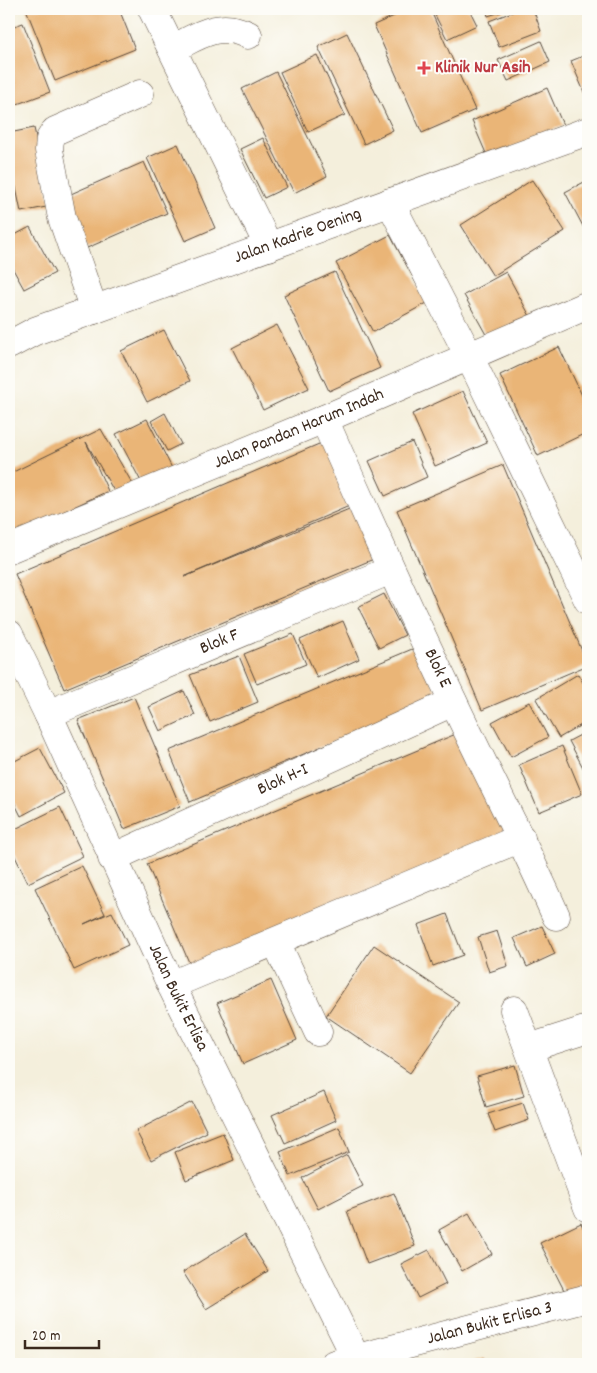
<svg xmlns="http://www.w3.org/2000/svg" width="597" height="1373" viewBox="0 0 597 1373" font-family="Dekko,sans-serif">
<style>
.building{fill:#eab577}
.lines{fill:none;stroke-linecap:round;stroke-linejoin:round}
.minor-casing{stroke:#57483a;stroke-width:29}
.major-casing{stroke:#57483a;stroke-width:29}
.minor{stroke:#fff;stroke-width:28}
.major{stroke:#fff;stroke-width:28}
.health-dot{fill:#e0444e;stroke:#fdfcf7;stroke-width:2}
.labels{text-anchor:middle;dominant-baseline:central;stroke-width:4;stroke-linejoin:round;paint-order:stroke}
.health-label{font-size:18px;font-weight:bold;fill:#be3a42;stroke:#fdfcf7;text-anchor:start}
.street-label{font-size:18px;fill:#3b2a1e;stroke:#fdfcf7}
</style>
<rect width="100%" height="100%" fill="#fdfcf7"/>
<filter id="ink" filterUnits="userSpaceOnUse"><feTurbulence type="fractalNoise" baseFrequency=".02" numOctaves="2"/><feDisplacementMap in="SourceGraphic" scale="10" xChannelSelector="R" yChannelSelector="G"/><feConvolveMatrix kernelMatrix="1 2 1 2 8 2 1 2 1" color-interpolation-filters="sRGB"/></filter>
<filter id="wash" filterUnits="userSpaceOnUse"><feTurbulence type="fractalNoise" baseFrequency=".0096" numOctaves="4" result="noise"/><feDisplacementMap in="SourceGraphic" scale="20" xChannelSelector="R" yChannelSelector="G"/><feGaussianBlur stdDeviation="1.12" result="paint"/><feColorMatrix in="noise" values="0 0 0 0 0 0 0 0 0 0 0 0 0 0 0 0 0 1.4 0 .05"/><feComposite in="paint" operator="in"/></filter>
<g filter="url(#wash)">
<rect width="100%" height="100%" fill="#f4efdc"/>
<g id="blocks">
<path class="building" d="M 26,9 L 119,9 L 135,49 L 55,81 Z
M 410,9 L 430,9 L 475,110 L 422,133 L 374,25 Z
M 432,9 L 469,9 L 477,25 L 447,39 Z
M 486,9 L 510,9 L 488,16 Z
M 520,9 L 533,9 L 541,31 L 499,47 L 489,21 Z
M 23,23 L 50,92 L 9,107 L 9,28 Z
M 347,33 L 393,130 L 364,144 L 318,47 Z
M 541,41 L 550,62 L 508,81 L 498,60 Z
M 588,54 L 588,99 L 587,99 L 571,61 Z
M 317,55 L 345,115 L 308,132 L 280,72 Z
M 276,72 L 327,176 L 294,193 L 242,89 Z
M 547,88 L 563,125 L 488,158 L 472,121 Z
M 34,128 L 51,206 L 21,212 L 9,154 L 9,133 Z
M 263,138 L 287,187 L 264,198 L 240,149 Z
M 178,144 L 215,228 L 185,241 L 147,158 Z
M 144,162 L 167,213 L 87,248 L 64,197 Z
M 532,180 L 565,231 L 493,276 L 461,225 Z
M 588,180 L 588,231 L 586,232 L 565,192 Z
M 30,227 L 55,273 L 24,289 L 9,262 L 9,238 Z
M 390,235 L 427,303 L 373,332 L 336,263 Z
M 335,272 L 380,368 L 329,391 L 284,295 Z
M 506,272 L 531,318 L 489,340 L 464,295 Z
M 277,325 L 309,388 L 263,410 L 232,348 Z
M 164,330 L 190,381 L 147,402 L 121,351 Z
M 559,347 L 588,408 L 588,432 L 538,456 L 500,375 Z
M 463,391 L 487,443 L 435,466 L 412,414 Z
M 165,413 L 181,444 L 167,451 L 151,421 Z
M 147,419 L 176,476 L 146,491 L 116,434 Z
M 101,429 L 136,490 L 119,500 L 86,442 L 108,491 L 9,537 L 9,474 Z
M 326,441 L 354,504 L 184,577 L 354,507 L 376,558 L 64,689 L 15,574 Z
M 412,442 L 427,477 L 385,496 L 369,461 Z
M 503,465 L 588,665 L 482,710 L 397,510 Z
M 384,594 L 405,635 L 379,648 L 358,607 Z
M 343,621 L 359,659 L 317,678 L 300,640 Z
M 293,634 L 306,664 L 257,684 L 244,654 Z
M 417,647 L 439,697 L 190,802 L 169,751 Z
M 239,656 L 258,702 L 210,722 L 190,675 Z
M 578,674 L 588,691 L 588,721 L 559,738 L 536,699 Z
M 184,691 L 195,715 L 160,731 L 149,707 Z
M 134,697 L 180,806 L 124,829 L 78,720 Z
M 529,702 L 548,737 L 511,757 L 492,722 Z
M 463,731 L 507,834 L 191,967 L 147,864 Z
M 588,731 L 588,777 L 569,741 Z
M 562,746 L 582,794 L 539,812 L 519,765 Z
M 40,748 L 64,793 L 21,816 L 9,792 L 9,764 Z
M 60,807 L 83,856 L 28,883 L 9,844 L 9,832 Z
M 82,866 L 105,914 L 84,924 L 112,912 L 128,945 L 74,970 L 35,888 Z
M 447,914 L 463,955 L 433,966 L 418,925 Z
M 542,926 L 555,954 L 527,967 L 514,938 Z
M 497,931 L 508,966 L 489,972 L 478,937 Z
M 374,945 L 459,1002 L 410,1073 L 326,1016 Z
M 271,980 L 297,1040 L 243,1064 L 217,1003 Z
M 515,1065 L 524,1096 L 486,1107 L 477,1076 Z
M 324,1092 L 336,1120 L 285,1143 L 272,1115 Z
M 192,1102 L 207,1132 L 151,1160 L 136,1131 Z
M 523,1103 L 529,1120 L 495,1132 L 488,1114 Z
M 339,1127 L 349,1152 L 290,1176 L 280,1152 Z
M 223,1133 L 234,1160 L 186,1180 L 175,1152 Z
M 347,1155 L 363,1186 L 318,1209 L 302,1178 Z
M 394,1193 L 415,1246 L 367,1264 L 347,1211 Z
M 469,1213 L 492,1254 L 462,1271 L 439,1230 Z
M 581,1223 L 588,1238 L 588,1286 L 567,1296 L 540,1243 Z
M 245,1234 L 268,1271 L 206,1309 L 183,1272 Z
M 429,1250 L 446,1284 L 418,1298 L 401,1264 Z
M 484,1358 L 487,1364 L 467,1364 Z"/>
</g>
</g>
<g filter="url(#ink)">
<use href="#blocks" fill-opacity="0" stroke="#57483a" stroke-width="1"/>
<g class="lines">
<g class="minor-casing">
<g id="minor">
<path d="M 152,9 L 269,247"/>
<path d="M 172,49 C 198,36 219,20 248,35"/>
<path d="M 390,202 L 469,356 L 588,600"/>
<path d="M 94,310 L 62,218 L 49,150 L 50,139 L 55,131 L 140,94"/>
<path id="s1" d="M 324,419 C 366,514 408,608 453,701 C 487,773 524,843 556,916"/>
<path id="s2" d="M 9,549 L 324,419 L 588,305"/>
<path id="s3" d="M 9,634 L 48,714 L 171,985 L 356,1358"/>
<path id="s4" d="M 48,714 L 391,570"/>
<path id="s5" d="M 112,858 L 453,702"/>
<path d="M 276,942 L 318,1032"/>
<path d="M 171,985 L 521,838"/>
<path d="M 514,1010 L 588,1208"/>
<path d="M 529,1048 L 588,1029"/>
<path id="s6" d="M 334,1364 L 588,1298"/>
</g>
</g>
<g class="major-casing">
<g id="major">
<path id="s7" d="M 9,345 L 35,331 L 588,131"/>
</g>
</g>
<use href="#minor" class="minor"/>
<use href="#major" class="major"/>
</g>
</g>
<path class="health-dot" d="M421.5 60.5h5v5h5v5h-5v5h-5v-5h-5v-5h5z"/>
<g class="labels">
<g class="health-label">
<text x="435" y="68">Klinik Nur Asih</text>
</g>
<g class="street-label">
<text stroke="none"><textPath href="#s7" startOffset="309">Jalan Kadrie Oening</textPath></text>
<text stroke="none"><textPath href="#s2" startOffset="314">Jalan Pandan Harum Indah</textPath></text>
<text stroke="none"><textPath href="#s4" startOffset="186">Blok F</textPath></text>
<text stroke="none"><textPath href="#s1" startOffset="274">Blok E</textPath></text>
<text stroke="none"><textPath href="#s5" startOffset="188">Blok H-I</textPath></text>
<text stroke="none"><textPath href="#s3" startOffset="401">Jalan Bukit Erlisa</textPath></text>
<text stroke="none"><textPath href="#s6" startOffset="161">Jalan Bukit Erlisa 3</textPath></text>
</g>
</g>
<rect width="597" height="1373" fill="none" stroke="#fdfcf7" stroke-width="30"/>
<path d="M25 1340v8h74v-8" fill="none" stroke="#3b2a1e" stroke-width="2.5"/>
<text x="32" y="1340" font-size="15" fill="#3b2a1e" stroke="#fdfcf7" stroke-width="4" paint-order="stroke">20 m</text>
</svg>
